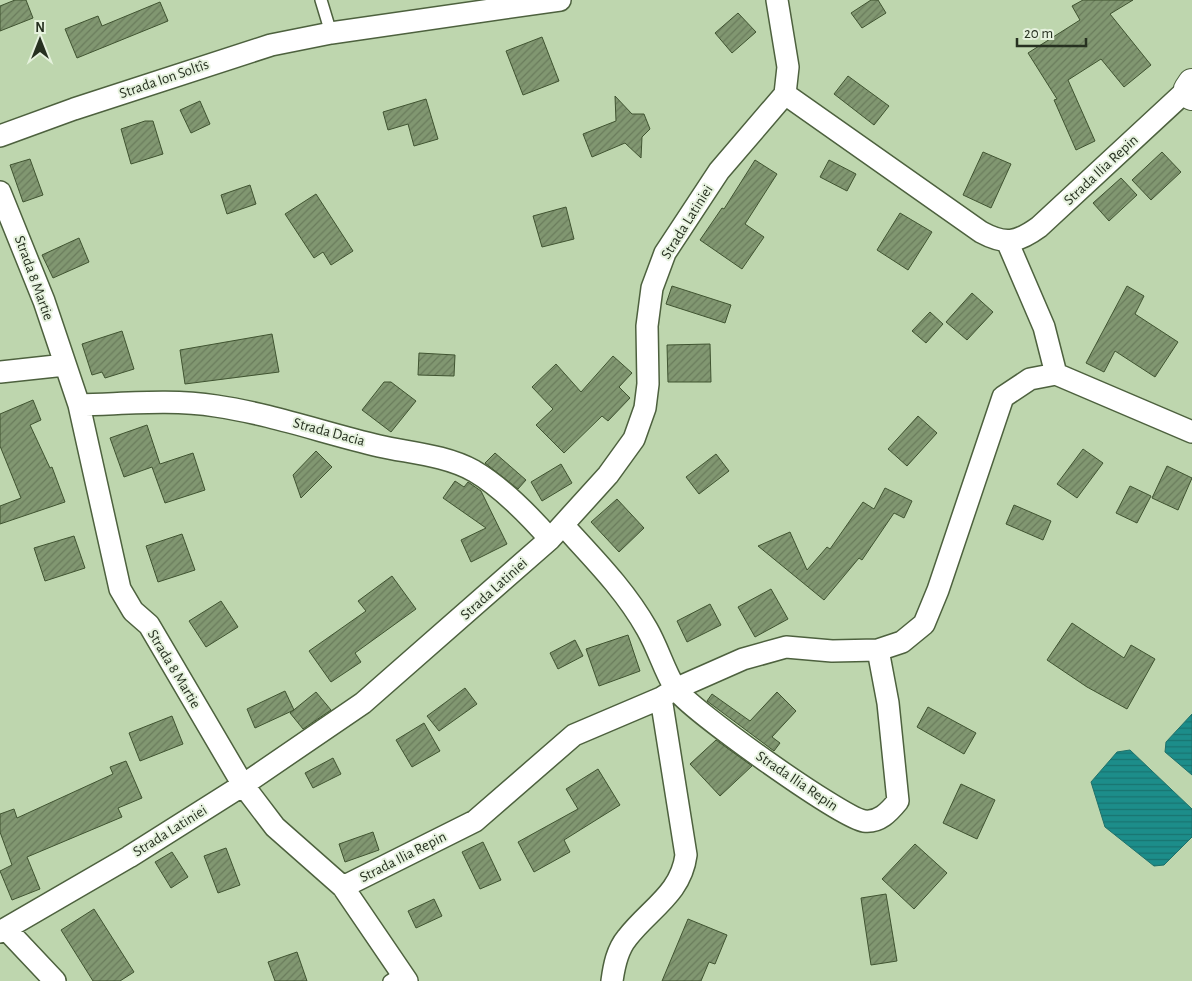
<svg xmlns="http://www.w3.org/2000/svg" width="1192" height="981" viewBox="0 0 1192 981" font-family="'Alegreya Sans',sans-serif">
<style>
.water{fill:url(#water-rules);stroke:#1f716a}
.building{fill:url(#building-hatch);stroke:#405431}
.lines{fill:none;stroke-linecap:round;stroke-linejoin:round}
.lane-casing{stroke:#4d613e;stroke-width:14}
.street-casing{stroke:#4d613e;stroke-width:24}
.secondary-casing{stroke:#4d613e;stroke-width:30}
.lane{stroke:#fff;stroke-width:11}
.street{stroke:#fff;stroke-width:21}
.secondary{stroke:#fff;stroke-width:28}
.labels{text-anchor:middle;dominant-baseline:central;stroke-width:4;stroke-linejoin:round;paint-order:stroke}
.street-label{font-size:15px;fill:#273121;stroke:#e6f2de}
</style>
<defs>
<pattern id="water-rules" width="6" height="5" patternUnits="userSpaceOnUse" patternTransform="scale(1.25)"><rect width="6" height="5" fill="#1c8d8a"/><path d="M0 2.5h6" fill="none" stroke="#197470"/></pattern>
<pattern id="building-hatch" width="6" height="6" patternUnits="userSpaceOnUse" patternTransform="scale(1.25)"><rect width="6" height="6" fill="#819771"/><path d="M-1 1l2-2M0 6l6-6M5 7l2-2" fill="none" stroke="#6a7c5c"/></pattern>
</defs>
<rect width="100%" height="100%" fill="#bed6ae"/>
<path class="water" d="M 1192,714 L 1192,775 L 1165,752 L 1166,742 Z
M 1130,750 L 1192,809 L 1192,837 L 1164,865 L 1154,866 L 1105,827 L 1091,782 L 1117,752 Z"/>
<path class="building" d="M 15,0 L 26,0 L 33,18 L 0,31 L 0,6 Z
M 871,0 L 878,0 L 886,13 L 862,28 L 851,13 Z
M 1083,0 L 1133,0 L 1110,14 L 1151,65 L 1124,87 L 1101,59 L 1068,80 L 1095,141 L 1076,150 L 1054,100 L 1057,99 L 1028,53 L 1080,20 L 1072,6 Z
M 160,2 L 168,21 L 77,58 L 65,29 L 98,16 L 102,26 Z
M 738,13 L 756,32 L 732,53 L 715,33 Z
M 542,37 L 559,81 L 523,95 L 506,51 Z
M 848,76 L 889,106 L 874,125 L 834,94 Z
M 615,96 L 632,114 L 644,114 L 650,129 L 642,137 L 641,158 L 625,143 L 592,157 L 583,134 L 616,121 Z
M 426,99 L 438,139 L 414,146 L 408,124 L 388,130 L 383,112 Z
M 200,101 L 210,124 L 191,133 L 180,110 Z
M 145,121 L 153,121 L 163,154 L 131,164 L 121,129 Z
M 983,152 L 1011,164 L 991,208 L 963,195 Z
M 1162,152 L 1181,172 L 1151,200 L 1132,180 Z
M 30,159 L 43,195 L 23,202 L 10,165 Z
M 755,160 L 777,174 L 745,224 L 764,237 L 742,269 L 700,240 L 722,208 L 724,209 Z
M 829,160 L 856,174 L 847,191 L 820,177 Z
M 1121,178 L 1137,195 L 1109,221 L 1093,203 Z
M 250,185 L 256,204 L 227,214 L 221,195 Z
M 316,194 L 353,251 L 331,265 L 323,252 L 314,258 L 285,214 Z
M 566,207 L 574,239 L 542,247 L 533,216 Z
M 900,213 L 932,232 L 908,270 L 877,250 Z
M 79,238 L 89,262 L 53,278 L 42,255 Z
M 672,286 L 731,305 L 725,323 L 666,304 Z
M 1127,286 L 1144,296 L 1135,314 L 1178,342 L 1155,377 L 1115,351 L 1104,372 L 1086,363 Z
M 972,293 L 993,312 L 967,340 L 946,322 Z
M 930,312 L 943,324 L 926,343 L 912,331 Z
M 122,331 L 134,369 L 105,378 L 102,372 L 92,375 L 82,344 Z
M 272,334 L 279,372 L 185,384 L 180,350 Z
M 710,344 L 711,382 L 668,382 L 667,345 Z
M 419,353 L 455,355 L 454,376 L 418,375 Z
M 613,356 L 632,373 L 619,387 L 630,398 L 608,421 L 602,416 L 564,453 L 536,425 L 553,409 L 532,387 L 556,364 L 581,392 Z
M 384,382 L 391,382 L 416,401 L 391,432 L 362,410 Z
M 33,400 L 41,420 L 30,425 L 50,468 L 52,467 L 65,502 L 0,524 L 0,506 L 21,498 L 0,446 L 0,414 Z
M 918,416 L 937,433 L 907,466 L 888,449 Z
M 147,425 L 160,464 L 193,453 L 205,490 L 165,503 L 152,467 L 124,477 L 110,438 Z
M 1083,449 L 1103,463 L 1077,498 L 1057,484 Z
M 316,451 L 332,467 L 301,498 L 293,475 Z
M 495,453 L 526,480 L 518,489 L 485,463 Z
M 716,454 L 729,471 L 699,494 L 686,477 Z
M 561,464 L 572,483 L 542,501 L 531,482 Z
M 1167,466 L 1192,478 L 1178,510 L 1152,498 Z
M 455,481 L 464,487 L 468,482 L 481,491 L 507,544 L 471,562 L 461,540 L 486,528 L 443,498 Z
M 1130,486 L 1151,496 L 1137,523 L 1116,513 Z
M 885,488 L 912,501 L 904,518 L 894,513 L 862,560 L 859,558 L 824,600 L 758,546 L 790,532 L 807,570 L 827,547 L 830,549 L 863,502 L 874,509 Z
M 617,499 L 644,528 L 619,552 L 591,522 Z
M 1014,505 L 1051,521 L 1043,540 L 1006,524 Z
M 182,534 L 195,570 L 158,582 L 146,546 Z
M 74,536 L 85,568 L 45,581 L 34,548 Z
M 392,576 L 416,609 L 355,653 L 361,662 L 331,682 L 309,651 L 366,611 L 358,601 Z
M 771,589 L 788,619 L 755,637 L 738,607 Z
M 221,601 L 238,627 L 206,647 L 189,621 Z
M 710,604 L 721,625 L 687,642 L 677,621 Z
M 1072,623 L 1124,658 L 1131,645 L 1155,659 L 1127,709 L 1087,687 L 1047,660 Z
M 628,635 L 640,671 L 599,686 L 586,649 Z
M 575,640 L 583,656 L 558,669 L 550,653 Z
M 465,688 L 477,704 L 439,731 L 427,716 Z
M 285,691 L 294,710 L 255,728 L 247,709 Z
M 316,692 L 331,710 L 303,729 L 290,713 Z
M 777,692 L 796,711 L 772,737 L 780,743 L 774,751 L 707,701 L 712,694 L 750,721 Z
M 928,707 L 976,733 L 964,754 L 917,727 Z
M 172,716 L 183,744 L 140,761 L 129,733 Z
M 424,723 L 440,751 L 412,767 L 396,740 Z
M 716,740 L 752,766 L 720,796 L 690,764 Z
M 333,758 L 341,774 L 313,788 L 305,773 Z
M 126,761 L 142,798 L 118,808 L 122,817 L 27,857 L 40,889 L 12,900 L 0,871 L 12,865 L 0,832 L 0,814 L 14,809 L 17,818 L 113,774 L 110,767 Z
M 598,769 L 620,805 L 564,840 L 570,852 L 534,872 L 518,842 L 578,809 L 566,789 Z
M 961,784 L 995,800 L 977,839 L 943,823 Z
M 373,832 L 379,850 L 345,862 L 339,844 Z
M 483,842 L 501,880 L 480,889 L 462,852 Z
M 915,844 L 947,873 L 914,909 L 882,879 Z
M 226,848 L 240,885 L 218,893 L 204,856 Z
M 172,852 L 188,877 L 171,888 L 155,862 Z
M 886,894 L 897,961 L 871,965 L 861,898 Z
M 434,899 L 442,916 L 416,928 L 408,911 Z
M 94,909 L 134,972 L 120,981 L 93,981 L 61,930 Z
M 688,919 L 727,935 L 715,964 L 709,962 L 701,981 L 662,981 Z
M 297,952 L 307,981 L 275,981 L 268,962 Z"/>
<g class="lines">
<g class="lane-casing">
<path id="lane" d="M 321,0 L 331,33
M 389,981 L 401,973"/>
</g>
<g class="street-casing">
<path id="street" d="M 785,94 L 981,232 C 1005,245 1017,243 1039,227 L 1188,89
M 0,136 L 74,109 L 271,45 L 331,33 L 560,0
M 0,192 L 44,301 L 79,405 L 120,589 L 133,611 L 149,625 L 243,785 L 275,827 L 343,887 L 407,981
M 1007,241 L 1044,327 L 1056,374 L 1192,432
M 0,372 L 65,365
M 79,405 C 125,404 171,399 216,406 C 271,414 324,433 379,446 C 410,453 445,455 474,471 C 503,488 528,514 550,539
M 564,526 C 594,559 625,590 647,629 C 658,648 664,670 675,688 C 687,708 842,818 864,821 C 879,823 889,812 898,801 L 888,703 L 878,650
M 343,887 L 475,821 L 574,735 L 661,698 L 675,689 L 743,659 L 786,647 L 832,651 L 878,650 L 902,642 L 924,624 L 938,590 L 1003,397 L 1030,379 L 1056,374
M 6,929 L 55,981
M 0,932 L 129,857 L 243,785 L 363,703 L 550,539 L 608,475 L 634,439 L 645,408 L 648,384 L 647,326 L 652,288 L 665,253 L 719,171 L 785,94 L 788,67 L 777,0
M 612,981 C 614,966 617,950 627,938 C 649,909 681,894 686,855 L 661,698"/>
</g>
<g class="secondary-casing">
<path id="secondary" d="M 1192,83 L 1188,89 L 1192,96"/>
</g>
<use href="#lane" class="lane"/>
<use href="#street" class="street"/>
<use href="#secondary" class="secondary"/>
</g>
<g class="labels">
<g class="street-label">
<text transform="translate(164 79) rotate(-19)">Strada Ion Soltîs</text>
<text transform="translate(1101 170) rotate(-43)">Strada Ilia Repin</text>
<text transform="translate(687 222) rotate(-58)">Strada Latiniei</text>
<text transform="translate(34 278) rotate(70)">Strada 8 Martie</text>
<text transform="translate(329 432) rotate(15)">Strada Dacia</text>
<text transform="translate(494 589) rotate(-42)">Strada Latiniei</text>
<text transform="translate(174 669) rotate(59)">Strada 8 Martie</text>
<text transform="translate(797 781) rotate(34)">Strada Ilia Repin</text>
<text transform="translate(170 831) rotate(-32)">Strada Latiniei</text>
<text transform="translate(403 857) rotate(-27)">Strada Ilia Repin</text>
</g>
</g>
<g transform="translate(40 40)" stroke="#e6f2de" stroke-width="4" paint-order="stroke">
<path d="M0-4L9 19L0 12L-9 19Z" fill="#273121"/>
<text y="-8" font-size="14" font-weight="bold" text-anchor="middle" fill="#273121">N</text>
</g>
<path d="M1017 38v8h69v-8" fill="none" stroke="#273121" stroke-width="2.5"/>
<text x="1024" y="38" font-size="15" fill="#273121" stroke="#e6f2de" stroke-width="4" paint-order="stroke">20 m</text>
</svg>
